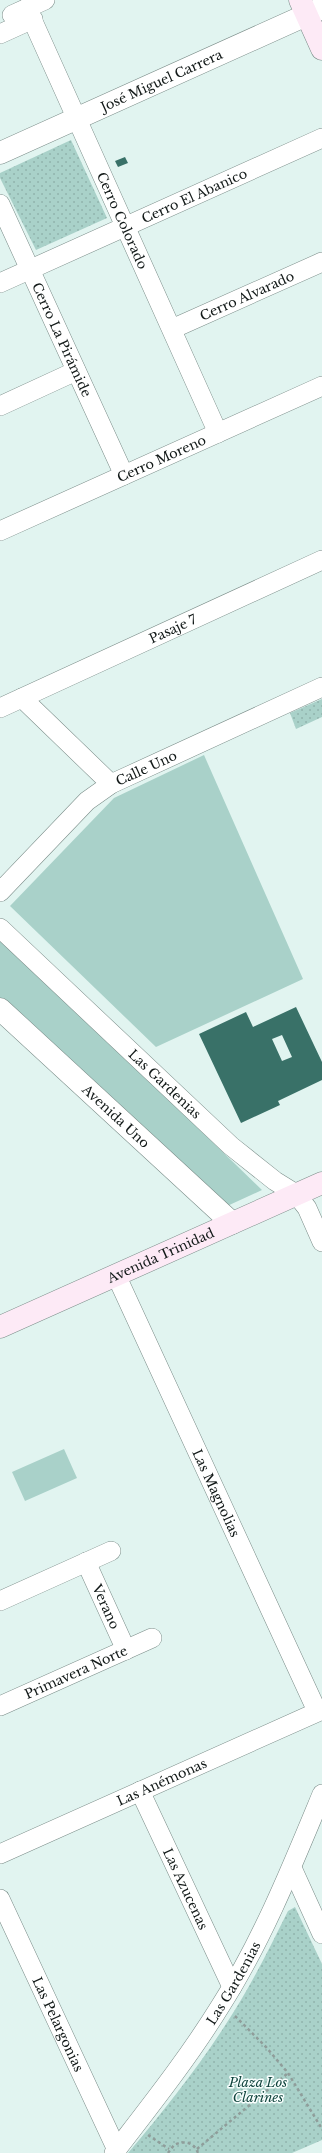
<svg xmlns="http://www.w3.org/2000/svg" width="322" height="2153" viewBox="0 0 322 2153" font-family="'Libre Baskerville',serif">
<style>
.grass{fill:#a9d1c9}
.park{fill:url(#park-dots)}
.building{fill:#397168;fill-rule:evenodd}
.lines{fill:none;stroke-linecap:round;stroke-linejoin:round}
.minor-casing{stroke:#7a8c88;stroke-width:20}
.tertiary-casing{stroke:#7a8c88;stroke-width:23}
.secondary-casing{stroke:#7a8c88;stroke-width:23}
.path{stroke:#8f9d9a;stroke-width:2.5;stroke-dasharray:3 3;stroke-linecap:butt}
.minor{stroke:#fff;stroke-width:19}
.tertiary{stroke:#fff;stroke-width:22}
.secondary{stroke:#fdeaf6;stroke-width:22}
.labels{text-anchor:middle;dominant-baseline:central;stroke-width:3;stroke-linejoin:round;paint-order:stroke}
.street-label{font-size:13px;fill:#121918;stroke:#f7fefd}
.park-label{font-size:13px;font-style:italic;fill:#0f433c;stroke:#f7fefd}
</style>
<defs>
<pattern id="park-dots" width="8" height="8" patternUnits="userSpaceOnUse"><rect width="8" height="8" fill="#a9d1c9"/><path d="M2 2h.1M6 6h.1" fill="none" stroke="#90b3ac" stroke-width="1.8" stroke-linecap="round"/></pattern>
</defs>
<rect width="100%" height="100%" fill="#e1f4f0"/>
<path class="grass" d="M 204,755 L 303,979 L 156,1047 L 10,906 L 114,798 Z
M 0,936 L 262,1190 L 225,1207 L 0,1000 Z
M 64,1449 L 77,1478 L 25,1501 L 12,1472 Z"/>
<path class="park" d="M 71,140 L 107,218 L 36,250 L 0,178 L 0,173 Z
M 322,699 L 322,717 L 296,729 L 290,713 Z
M 295,1907 L 322,1964 L 322,2140 L 292,2153 L 128,2153 C 163,2112 197,2069 226,2024 C 250,1988 269,1949 288,1911 Z"/>
<path class="building" d="M 125,157 L 128,163 L 118,167 L 115,161 Z
M 296,1007 L 322,1062 L 322,1080 L 278,1101 L 280,1105 L 241,1123 L 199,1034 L 246,1012 L 253,1027 ZM 282,1035 L 292,1057 L 282,1061 L 272,1039 Z"/>
<g class="lines">
<g class="minor-casing">
<g id="minor">
<path id="s1" d="M 27,8 L 218,433"/>
<path d="M 12,15 L 45,0"/>
<path d="M 0,34 L 33,19"/>
<path id="s2" d="M 0,204 L 124,475"/>
<path id="s3" d="M 0,283 L 322,138"/>
<path id="s4" d="M 172,329 L 322,262"/>
<path d="M 0,406 L 76,371"/>
<path id="s5" d="M 0,531 L 322,386"/>
<path d="M 22,698 L 111,784"/>
<path id="s6" d="M 0,708 L 322,560"/>
<path id="s7" d="M 0,892 L 87,801 L 111,784 L 322,687"/>
<path id="s8" d="M 0,928 L 231,1146 L 275,1181 L 296,1194 L 307,1208 L 322,1242"/>
<path id="s9" d="M 116,1275 L 317,1711"/>
<path id="s10" d="M 86,1562 L 126,1650"/>
<path d="M 0,1601 L 111,1551"/>
<path id="s11" d="M 0,1706 L 152,1638"/>
<path id="s12" d="M 140,1791 L 232,1987"/>
<path id="s13" d="M 0,1854 L 322,1710"/>
<path d="M 292,1868 L 322,1934"/>
<path id="s14" d="M 0,1899 L 117,2150"/>
<path id="s15" d="M 114,2153 C 151,2105 189,2057 221,2005 C 262,1941 293,1864 322,1794"/>
</g>
</g>
<g class="tertiary-casing">
<g id="tertiary">
<path id="s16" d="M 0,153 L 322,8"/>
<path id="s17" d="M 0,1009 L 232,1223"/>
</g>
</g>
<g class="secondary-casing">
<g id="secondary">
<path d="M 300,0 L 322,49"/>
<path id="s18" d="M 0,1327 L 322,1183"/>
</g>
</g>
<path class="path" d="M 235,2016 L 266,2047 L 288,2073 L 322,2129
M 148,2135 L 169,2149
M 197,2149 L 288,2073
M 168,2153 L 174,2145 C 184,2140 194,2142 198,2153"/>
<use href="#minor" class="minor"/>
<use href="#tertiary" class="tertiary"/>
<use href="#secondary" class="secondary"/>
</g>
<g class="labels">
<g class="street-label">
<text stroke="none"><textPath href="#s16" startOffset="177">José Miguel Carrera</textPath></text>
<text stroke="none"><textPath href="#s3" startOffset="213">Cerro El Abanico</textPath></text>
<text stroke="none"><textPath href="#s1" startOffset="233">Cerro Colorado</textPath></text>
<text stroke="none"><textPath href="#s4" startOffset="82">Cerro Alvarado</textPath></text>
<text stroke="none"><textPath href="#s2" startOffset="149">Cerro La Pirámide</textPath></text>
<text stroke="none"><textPath href="#s5" startOffset="177">Cerro Moreno</textPath></text>
<text stroke="none"><textPath href="#s6" startOffset="190">Pasaje 7</textPath></text>
<text stroke="none"><textPath href="#s7" startOffset="194">Calle Uno</textPath></text>
<text stroke="none"><textPath href="#s8" startOffset="227">Las Gardenias</textPath></text>
<text stroke="none"><textPath href="#s17" startOffset="158">Avenida Uno</textPath></text>
<text stroke="none"><textPath href="#s18" startOffset="176">Avenida Trinidad</textPath></text>
<text stroke="none"><textPath href="#s9" startOffset="240">Las Magnolias</textPath></text>
<text stroke="none"><textPath href="#s10" startOffset="49">Verano</textPath></text>
<text stroke="none"><textPath href="#s11" startOffset="83">Primavera Norte</textPath></text>
<text stroke="none"><textPath href="#s13" startOffset="177">Las Anémonas</textPath></text>
<text stroke="none"><textPath href="#s12" startOffset="108">Las Azucenas</textPath></text>
<text stroke="none"><textPath href="#s15" startOffset="208">Las Gardenias</textPath></text>
<text stroke="none"><textPath href="#s14" startOffset="138">Las Pelargonias</textPath></text>
</g>
<g class="park-label">
<text x="258" y="2082">Plaza Los<tspan x="258" dy="15">Clarines</tspan></text>
</g>
</g>
</svg>
